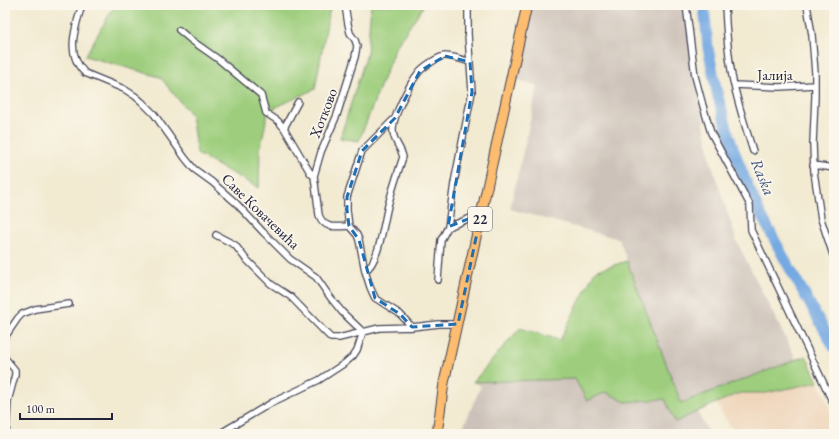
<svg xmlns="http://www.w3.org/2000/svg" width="839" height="439" viewBox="0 0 839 439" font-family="'EB Garamond',serif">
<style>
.built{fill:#efd6bb}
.industrial{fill:#cdc2b9}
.green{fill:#9ece7d;stroke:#60785c}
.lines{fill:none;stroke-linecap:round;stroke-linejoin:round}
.river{stroke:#75a9e2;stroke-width:11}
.minor-casing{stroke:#414052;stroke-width:8}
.primary-casing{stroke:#414052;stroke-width:11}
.minor{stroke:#fff;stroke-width:5.5}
.primary{stroke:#fcbd6f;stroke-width:9}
.marked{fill:none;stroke:#1f6fb2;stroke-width:3;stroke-dasharray:8 5;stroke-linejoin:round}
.labels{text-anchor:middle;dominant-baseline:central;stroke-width:3.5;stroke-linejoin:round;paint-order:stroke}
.shield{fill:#fbf7ec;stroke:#636270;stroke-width:1}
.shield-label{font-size:14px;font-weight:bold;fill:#22223b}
.street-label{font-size:15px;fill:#22223b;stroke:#fbf7ec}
.water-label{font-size:16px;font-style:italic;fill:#43587e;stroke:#fbf7ec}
</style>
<rect width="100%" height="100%" fill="#fbf7ec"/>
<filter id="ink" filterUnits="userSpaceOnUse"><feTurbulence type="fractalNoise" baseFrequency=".025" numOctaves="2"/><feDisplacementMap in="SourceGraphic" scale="8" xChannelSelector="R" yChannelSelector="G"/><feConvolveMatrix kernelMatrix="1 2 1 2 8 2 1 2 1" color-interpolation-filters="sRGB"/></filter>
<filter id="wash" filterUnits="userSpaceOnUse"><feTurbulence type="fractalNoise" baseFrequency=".012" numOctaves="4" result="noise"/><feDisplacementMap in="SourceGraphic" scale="16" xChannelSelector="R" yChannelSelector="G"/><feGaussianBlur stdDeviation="0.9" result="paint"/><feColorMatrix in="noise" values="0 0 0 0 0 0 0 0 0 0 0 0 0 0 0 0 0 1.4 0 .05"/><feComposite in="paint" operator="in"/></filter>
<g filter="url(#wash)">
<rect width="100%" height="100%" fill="#f2ead1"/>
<path class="built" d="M 818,382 L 834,417 L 834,434 L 735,434 L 716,403 L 740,393 L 766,393 Z"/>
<path class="industrial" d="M 531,5 L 686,5 L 699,96 L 711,162 L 737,242 L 796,359 L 681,403 L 619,239 L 510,209 L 538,86 L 515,79 Z
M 575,379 L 587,401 L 606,392 L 625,402 L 650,401 L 666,399 L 675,421 L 697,412 L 709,434 L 460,434 L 481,386 L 473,382 Z"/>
<path class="green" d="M 115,5 L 332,5 L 329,12 L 315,89 L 268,111 L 260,150 L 259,188 L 197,154 L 191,115 L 160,77 L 85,56 Z
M 371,5 L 424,5 L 395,48 L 359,141 L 340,138 L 367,53 Z
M 627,261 L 681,403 L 806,356 L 818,382 L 766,393 L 740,393 L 716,403 L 675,422 L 665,399 L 625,402 L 606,392 L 587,401 L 575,379 L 473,382 L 520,328 L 560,340 L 595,271 Z"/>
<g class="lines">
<path class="river" d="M 704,5 L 708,48 L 718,97 L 732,145 L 746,182 L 757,207 L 783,256 L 834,347"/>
</g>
</g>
<g filter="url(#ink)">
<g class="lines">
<g class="minor-casing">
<path id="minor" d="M 82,5 C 75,28 65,54 85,73 L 124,89 L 135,96 L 142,102 L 154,114 L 185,158 L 194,169 L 212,182 L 236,203 L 263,232 L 290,259 L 316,277 L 330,297 L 342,312 L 363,332 L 379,328 L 412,327 L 439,324 L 458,324
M 345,5 L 348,24 L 350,33 L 355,40 L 357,46 L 355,57 L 337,115 L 321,152 L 314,176 L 319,215 C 324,229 335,227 349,226
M 686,5 L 695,76 L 703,106 L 711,133 L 750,205 L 751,230 L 834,405
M 725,5 C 726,29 728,53 732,76 C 737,101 745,126 753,151
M 807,5 L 812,35 L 815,73 L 815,97 L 813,143 L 814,172 L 821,219 L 834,258
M 179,30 L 191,40 L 218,59 L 261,95 L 266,113 L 278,121 L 284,128
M 734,85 L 779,87 L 815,85
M 298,102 L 284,128 L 311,174 L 314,176
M 395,118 L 362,151 L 347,197 L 347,210 L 349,226 L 357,235 L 359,240 L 365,271 L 370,287 L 375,298 L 400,314 L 412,327
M 813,165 L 834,168
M 448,227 L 473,217 L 481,210
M 216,235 L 235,245 L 245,258 L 271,284 L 291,297 L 324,331 L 331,338 L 339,338 L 363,332
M 365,271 C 380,262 384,218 389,202 C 393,187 398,172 403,157 C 401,147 393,141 393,131 C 392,117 410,83 419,72 C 423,67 439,56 445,56 C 451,56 464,60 470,62
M 438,280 L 441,240 L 448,227 L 454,183 L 472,92 L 468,34 L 468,5
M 5,337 L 18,318 L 22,314 L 35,309 L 69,304
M 5,358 L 15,370 L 15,375 L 8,401 L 6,434
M 219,434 L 273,402 L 319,380 L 345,363 L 353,356 L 357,350 L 363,332"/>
</g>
<g class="primary-casing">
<path id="primary" d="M 437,434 L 444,383 L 527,5"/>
</g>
<use href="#minor" class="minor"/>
<use href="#primary" class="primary"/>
</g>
</g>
<path class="marked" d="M 445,56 L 470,62 L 472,92 L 448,227 L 473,217 L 482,209 L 458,324 L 412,327 L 400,314 L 375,298 L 359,240 L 349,226 L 347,210 L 347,197 L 362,151 L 395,118 L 420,71 Z"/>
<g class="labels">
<rect class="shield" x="468" y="207" width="24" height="24" rx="3"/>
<g class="shield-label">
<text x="480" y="219">22</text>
</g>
<g class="street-label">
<text x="775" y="74">Јалија</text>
<text transform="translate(323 113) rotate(-69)">Хотково</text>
<text transform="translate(261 211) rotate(44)">Саве Ковачевића</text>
</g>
<g class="water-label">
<text transform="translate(763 177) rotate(67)">Raska</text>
</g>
</g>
<rect width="839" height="439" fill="none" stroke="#fbf7ec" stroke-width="20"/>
<path d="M20 413v6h92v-6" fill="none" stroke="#22223b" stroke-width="2"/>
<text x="26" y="413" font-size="12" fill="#22223b" stroke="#fbf7ec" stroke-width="3" paint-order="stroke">100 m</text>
</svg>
